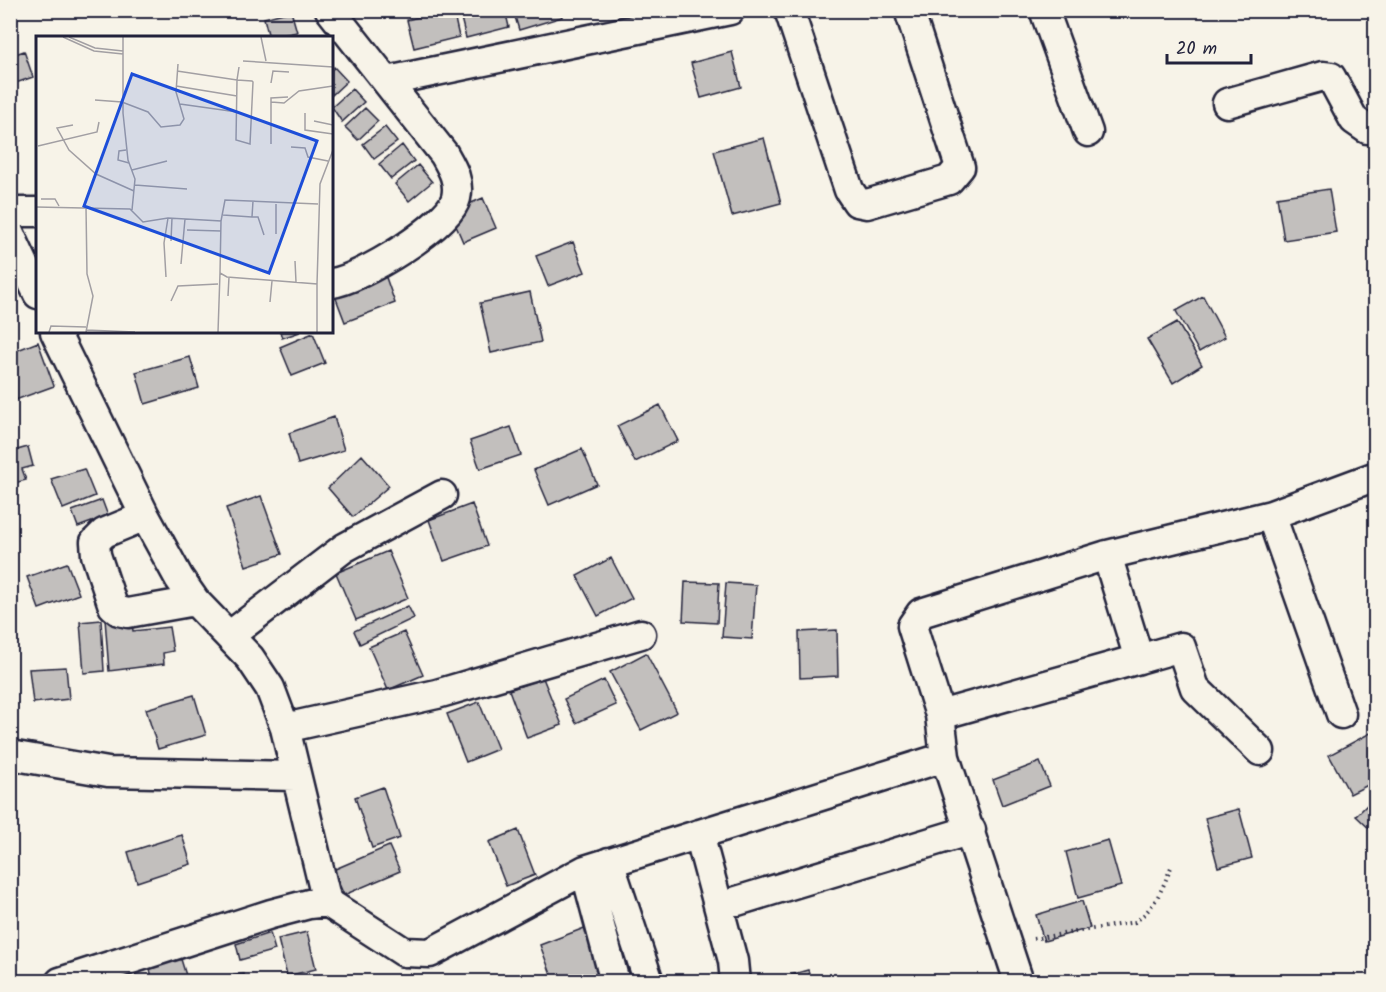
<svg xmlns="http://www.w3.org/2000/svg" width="1386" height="992" viewBox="0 0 1386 992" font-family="Kalam,sans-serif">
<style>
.building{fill:#c2bfbd;stroke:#22223b;stroke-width:1.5}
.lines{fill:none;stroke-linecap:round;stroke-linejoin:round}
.minor-casing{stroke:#22223b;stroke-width:33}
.path{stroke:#22223b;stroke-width:4;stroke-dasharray:1.5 4.5;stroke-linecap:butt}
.minor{stroke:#f7f3e8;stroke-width:28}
.inset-road{fill:none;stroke:#a29fa3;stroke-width:1.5}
.view{fill:#1d4ed8;fill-opacity:0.15;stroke:#1d4ed8;stroke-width:3}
.inset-edge{fill:none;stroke:#22223b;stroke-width:3}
</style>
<rect width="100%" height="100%" fill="#f7f3e8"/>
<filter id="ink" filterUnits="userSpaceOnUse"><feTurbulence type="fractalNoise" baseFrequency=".0167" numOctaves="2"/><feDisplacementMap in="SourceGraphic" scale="12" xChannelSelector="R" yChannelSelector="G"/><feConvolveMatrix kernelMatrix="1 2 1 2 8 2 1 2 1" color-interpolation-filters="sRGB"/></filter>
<g filter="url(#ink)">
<path class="building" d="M 445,10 L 453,10 L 459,37 L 414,48 L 407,20 Z
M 459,10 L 505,10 L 509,27 L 466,38 Z
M 513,10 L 561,10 L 562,17 L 519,30 Z
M 291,11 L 297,32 L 269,38 L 264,18 Z
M 24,51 L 33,77 L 10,85 L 10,56 Z
M 732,52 L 741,87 L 701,98 L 691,63 Z
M 334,67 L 347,81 L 332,95 L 332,70 Z
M 352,89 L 364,102 L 342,122 L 332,107 Z
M 365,108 L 378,121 L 358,140 L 345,127 Z
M 385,127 L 397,142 L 374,159 L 363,144 Z
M 764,138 L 781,203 L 732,216 L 714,151 Z
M 402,145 L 414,161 L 391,179 L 379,164 Z
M 418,165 L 432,182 L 409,201 L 395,184 Z
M 1329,189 L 1336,232 L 1284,240 L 1277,197 Z
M 483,198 L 496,228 L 463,242 L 450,212 Z
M 573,242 L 585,272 L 548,286 L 536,256 Z
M 383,269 L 395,303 L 345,322 L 332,288 Z
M 530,292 L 541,342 L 491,353 L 480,303 Z
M 1203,296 L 1225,337 L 1199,352 L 1176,311 Z
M 1177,322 L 1202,365 L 1173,383 L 1147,339 Z
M 280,332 L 300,332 L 282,338 Z
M 313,333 L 325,363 L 292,376 L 280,347 Z
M 38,342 L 54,386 L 10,402 L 10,353 Z
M 190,357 L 199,388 L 145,404 L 136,372 Z
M 660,405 L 678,441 L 635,462 L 617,426 Z
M 334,417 L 344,450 L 298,464 L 289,433 Z
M 511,427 L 521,455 L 480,469 L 470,441 Z
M 13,439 L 17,450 L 28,447 L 33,466 L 22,469 L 26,480 L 10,484 L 10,440 Z
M 582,449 L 597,484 L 549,505 L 534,470 Z
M 362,455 L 389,486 L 353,517 L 328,488 Z
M 84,469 L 95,496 L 63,509 L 51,479 Z
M 261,496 L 282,554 L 246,566 L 226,508 Z
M 102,500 L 108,516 L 78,527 L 72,511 Z
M 472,504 L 487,546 L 444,561 L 429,520 Z
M 388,551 L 408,598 L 356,620 L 336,573 Z
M 611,558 L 632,598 L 598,616 L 577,576 Z
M 67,563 L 79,594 L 39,609 L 27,577 Z
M 685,582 L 719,583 L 717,623 L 683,621 Z
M 726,583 L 756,585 L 752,639 L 722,637 Z
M 408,606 L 414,618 L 360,644 L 354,631 Z
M 131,617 L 133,631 L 169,627 L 173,651 L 163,653 L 164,664 L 109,671 L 105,619 Z
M 101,620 L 104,671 L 84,673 L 80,622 Z
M 837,630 L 838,676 L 800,678 L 799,632 Z
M 404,632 L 423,675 L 388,690 L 369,647 Z
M 646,653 L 677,712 L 641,730 L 610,672 Z
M 66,667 L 69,699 L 33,703 L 29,669 Z
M 543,678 L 562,725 L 527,738 L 509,690 Z
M 604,680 L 616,705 L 576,723 L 564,699 Z
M 194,695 L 206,735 L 158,749 L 146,709 Z
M 479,702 L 498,749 L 466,762 L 447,714 Z
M 1376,730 L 1376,781 L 1350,794 L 1329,755 Z
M 1040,762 L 1050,786 L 1002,805 L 993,780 Z
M 383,787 L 400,838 L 372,848 L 355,797 Z
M 1376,796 L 1376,835 L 1356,816 Z
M 1239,809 L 1252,858 L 1218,867 L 1205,818 Z
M 518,830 L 535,875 L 506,886 L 489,842 Z
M 182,835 L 191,864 L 137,882 L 128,852 Z
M 1108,840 L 1121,886 L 1078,898 L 1066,852 Z
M 389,846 L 400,871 L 344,895 L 333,870 Z
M 1082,901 L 1090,928 L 1044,941 L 1036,915 Z
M 587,927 L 608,982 L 554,982 L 540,945 Z
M 307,932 L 316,969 L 287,976 L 278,939 Z
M 270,933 L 275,950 L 240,960 L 236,944 Z
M 180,956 L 188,982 L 153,982 L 149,965 Z
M 808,970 L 812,982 L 769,981 Z
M 244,974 L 245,982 L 209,982 L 208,978 Z"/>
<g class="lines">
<g class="minor-casing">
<path id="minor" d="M 330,10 L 444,154 C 452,168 460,181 456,198 C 450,225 359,280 332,283
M 789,10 L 849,190 L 857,202 L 867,204 L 949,180 L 960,167 L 909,10
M 1044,10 L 1088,132
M 388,81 L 730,10
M 1227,103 L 1323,76 L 1331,77 L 1354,120 L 1367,129 L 1376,128
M 10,212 L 38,212
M 10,234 L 38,294
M 55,332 L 145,516 L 179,578 L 195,601 L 250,658 L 270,688 L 285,728 L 327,902
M 1271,515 L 1341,714
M 145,516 L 104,533 L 95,542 L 96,555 L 113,606 L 119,611 L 128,613 L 195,601
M 1107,555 L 1139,659 L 1181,647 L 1195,688 L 1260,751
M 229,636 L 344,548 L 442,495
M 940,715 L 1139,659
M 285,728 L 437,694 L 641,634
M 10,755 L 108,772 L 295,776
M 945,757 L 940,715 L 912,626 L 921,613 L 1107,555 L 1271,515 L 1376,476
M 699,834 L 733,961 L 735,982
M 609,862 L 649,982
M 585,870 L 615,982
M 737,901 L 971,830
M 60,982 L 271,914 L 309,904 L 327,902 L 404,952 L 430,953 L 585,870 L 945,757 L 1019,982"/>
</g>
<path class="path" d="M 1033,939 L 1135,922 C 1156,907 1162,889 1172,865"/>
<use href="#minor" class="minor"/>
</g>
</g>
<g transform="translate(36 36)">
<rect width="297" height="297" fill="#f7f3e8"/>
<path class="inset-road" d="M 27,1 L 58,15 L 87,18M 33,1 L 59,12 L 87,15M 87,1 L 87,77 L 92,124 L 99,143 L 96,174M 225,1 L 230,25M 207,25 L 297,31M 141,35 L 201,44 L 216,45 L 217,46 L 214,108 L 200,104 L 201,44 L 203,31M 235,47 L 237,35 L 253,36M 140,50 L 201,60M 59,64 L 86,66 L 112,76 L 125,91 L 144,89 L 148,83 L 140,56 L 142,28M 235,66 L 248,67 L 263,55 L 297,50M 144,68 L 201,76M 269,77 L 269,94 L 297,98M 278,85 L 297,89M 37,89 L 21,92 L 33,114 L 60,138 L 98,155M 235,108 L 235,62 L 252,61M 2,110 L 61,96 L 63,86M 255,111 L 269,112 L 272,121 L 292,125M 90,114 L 83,115 L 82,124 L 93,127M 96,134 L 131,125M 99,149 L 151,153M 5,163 L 19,163 L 23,170M 217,165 L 216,181 L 222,181 L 228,199M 0,171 L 94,173 L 107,186 L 132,182 L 185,185 L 184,237 L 191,241 L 281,248 L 281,296M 50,171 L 51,238 L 57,260 L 50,296M 187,179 L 216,181M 185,185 L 189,164 L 282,168M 151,194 L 185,195M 240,198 L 240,168M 135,205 L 136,182M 259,225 L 260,246M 145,228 L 149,183M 130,241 L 128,207 L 132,182M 281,248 L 284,148 L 297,114M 192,260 L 193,241M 135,265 L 142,250 L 182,248M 234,266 L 236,245M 50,294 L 99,296M 13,296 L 15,290 L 50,291M 182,296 L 184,237"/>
<path class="view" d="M 96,38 L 281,105 L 233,237 L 48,170 Z"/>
<rect width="297" height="297" class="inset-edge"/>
</g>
<rect width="1386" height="992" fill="none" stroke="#f7f3e8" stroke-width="36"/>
<rect x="18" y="18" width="1350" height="956" fill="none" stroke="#22223b" stroke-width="2" filter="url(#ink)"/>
<path d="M1167 54v9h84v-9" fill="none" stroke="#22223b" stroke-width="3"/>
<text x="1176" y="54" font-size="18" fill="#22223b" stroke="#f7f3e8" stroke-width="4.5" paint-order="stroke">20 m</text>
</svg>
